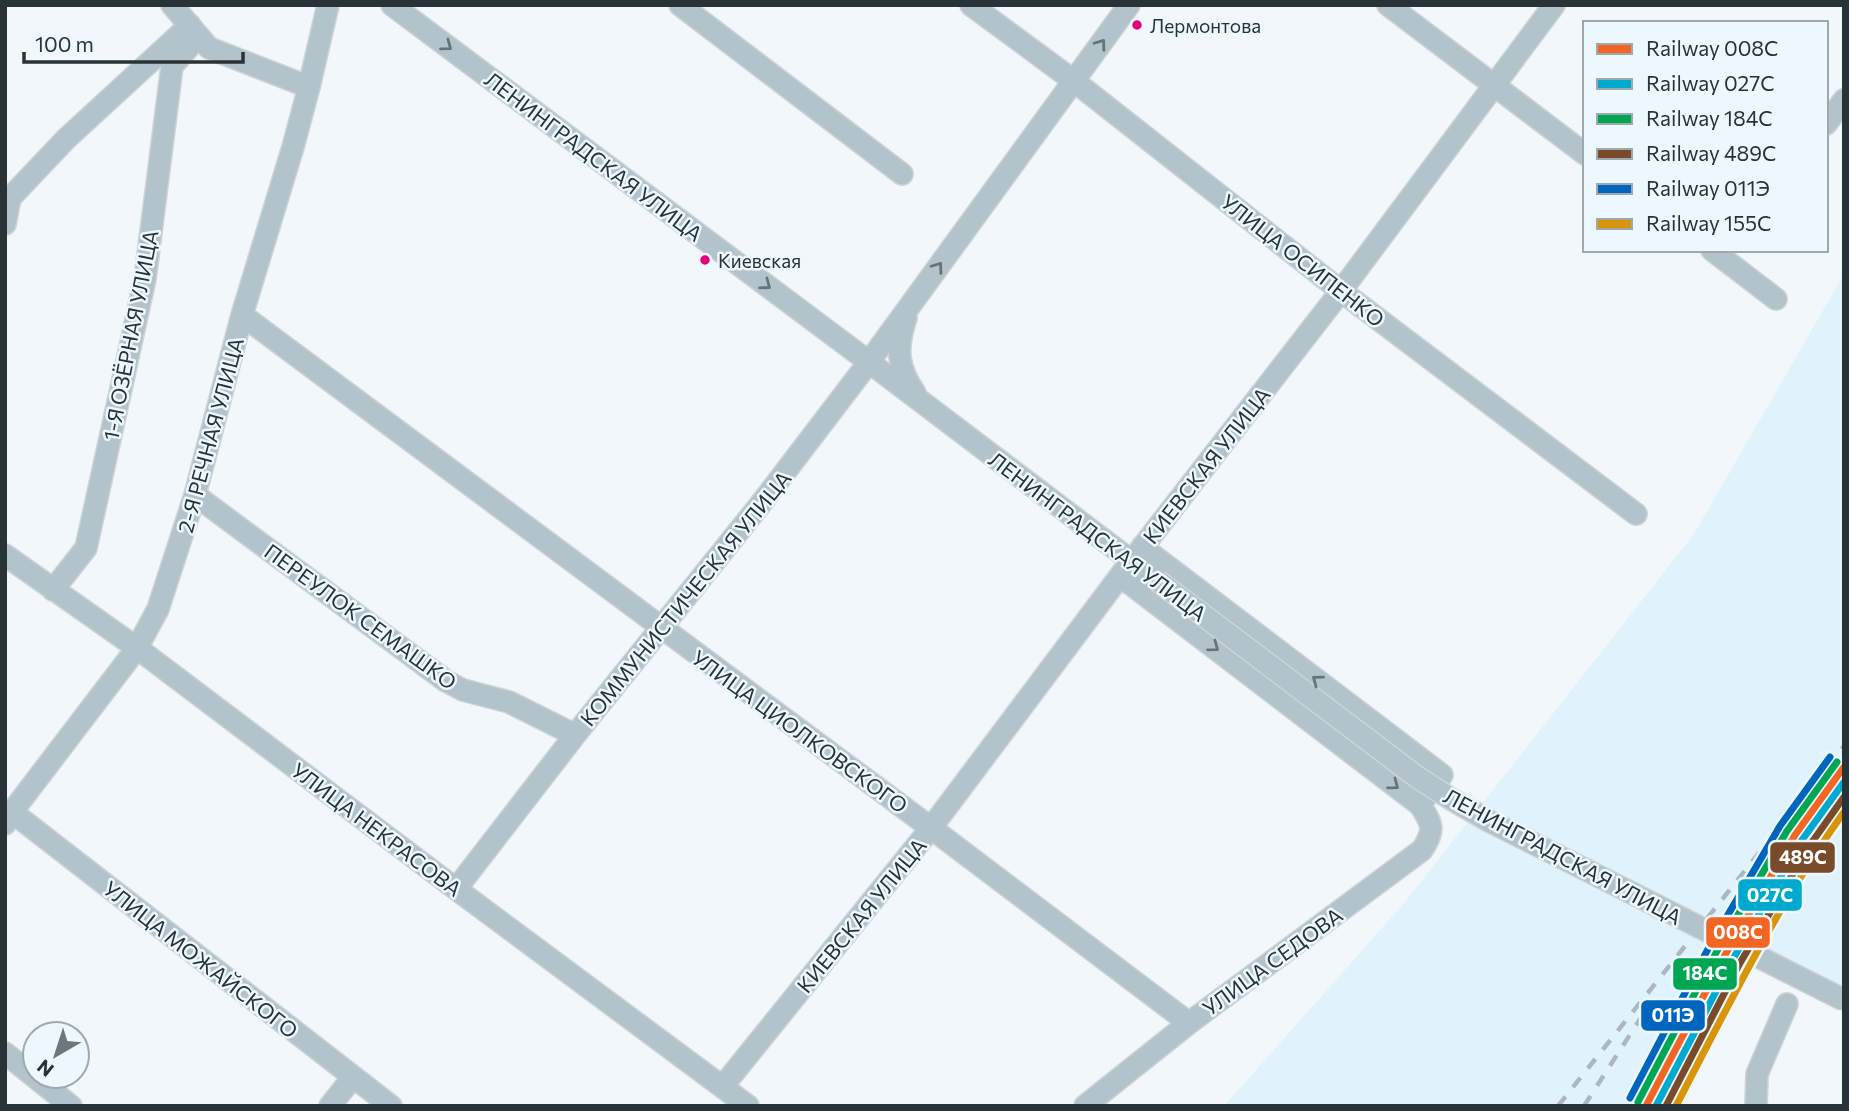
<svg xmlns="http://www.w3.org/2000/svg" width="1849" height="1111" viewBox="0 0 1849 1111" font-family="Commissioner,sans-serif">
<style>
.built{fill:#e0f3fc}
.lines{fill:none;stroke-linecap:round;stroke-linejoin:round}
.minor-casing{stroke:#ced3d6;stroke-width:24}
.minor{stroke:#b2c3cb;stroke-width:21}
.rail{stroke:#adb7bd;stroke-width:4.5;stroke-dasharray:12 12;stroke-linecap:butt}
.minor-bridge-casing{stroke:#ced3d6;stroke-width:24;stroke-linecap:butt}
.minor-bridge{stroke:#b2c3cb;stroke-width:21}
.rail-1-casing{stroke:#edf8fe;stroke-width:12}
.rail-2-casing{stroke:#edf8fe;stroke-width:12}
.rail-3-casing{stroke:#edf8fe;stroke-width:12}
.rail-4-casing{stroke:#edf8fe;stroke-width:12}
.rail-5-casing{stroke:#edf8fe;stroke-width:12}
.rail-6-casing{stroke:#edf8fe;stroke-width:12}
.rail-1{stroke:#f26522;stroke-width:7}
.rail-2{stroke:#00a9ce;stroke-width:7}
.rail-3{stroke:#00a651;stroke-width:7}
.rail-4{stroke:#7a4b2a;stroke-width:7}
.rail-5{stroke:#0065bd;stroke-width:7}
.rail-6{stroke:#d89508;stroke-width:7}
.oneway{stroke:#66747a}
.bus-dot{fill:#e5007d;stroke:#edf8fe;stroke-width:2.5}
.labels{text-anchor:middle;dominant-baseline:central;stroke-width:5;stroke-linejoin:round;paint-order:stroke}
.bus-label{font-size:19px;fill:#283338;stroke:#edf8fe;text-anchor:start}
.street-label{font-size:21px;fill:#283338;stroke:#edf8fe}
.line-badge{stroke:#edf8fe;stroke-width:2.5}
.badge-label{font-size:19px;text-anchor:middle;font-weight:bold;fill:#fff}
</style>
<rect width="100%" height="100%" fill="#f1f7fa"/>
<path class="built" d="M 1844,274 L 1844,1002 L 1755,964 L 1683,1106 L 1224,1106 L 1405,902 L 1694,534 Z"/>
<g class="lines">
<g class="minor-casing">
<path id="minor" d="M 172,5 L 209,48 L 309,87
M 392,5 L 869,362 L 1158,581
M 680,5 L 902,174
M 971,5 L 1074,81 L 1341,291 L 1636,514
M 1388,5 L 1585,154
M 1826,124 L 1844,100
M 5,224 L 10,198 L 66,139 L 190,25
M 1712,250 L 1776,299
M 242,315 L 931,828 L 1189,1023
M 906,318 C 896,348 897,367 915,393
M 195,495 L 446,681 L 463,690 L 509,702 L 575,735
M 5,555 L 137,648 L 456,889 L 748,1106
M 1120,576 L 1420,805 L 1442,775 L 1142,547
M 53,590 L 86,548 L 145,279 L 172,66 L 198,37
M 12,812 L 391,1106
M 5,824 L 12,812 L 137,648 L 158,609 L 195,495 L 242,315 L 293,147 L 309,87 L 328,5
M 456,889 L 575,735 L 763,501 L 869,362 L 1129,5
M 5,1053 L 71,1106
M 723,1086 L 931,828 L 1120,576 L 1341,291 L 1554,5
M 330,1106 L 353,1077
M 1085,1106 L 1189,1023 L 1422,850 C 1435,830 1433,825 1420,805
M 1756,1106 L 1757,1074 L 1787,1004"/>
</g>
<use href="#minor" class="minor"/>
<path class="rail" d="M 1558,1106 L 1844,746
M 1584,1106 L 1653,999"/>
<g class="minor-bridge-casing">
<path id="minor-bridge" d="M 1158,581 L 1417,777 L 1451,799 L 1489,821 L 1844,1000"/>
</g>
<use href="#minor-bridge" class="minor-bridge"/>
<g class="rail-1-casing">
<path id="rail-1" d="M 1646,1106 L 1725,955 L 1795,835 L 1844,767"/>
</g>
<g class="rail-2-casing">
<path id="rail-2" d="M 1656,1106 L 1733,959 L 1802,840 L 1844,782"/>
</g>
<g class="rail-3-casing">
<path id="rail-3" d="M 1638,1102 L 1717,951 L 1787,831 L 1837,762"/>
</g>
<g class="rail-4-casing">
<path id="rail-4" d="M 1666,1106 L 1740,963 L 1810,845 L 1844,797"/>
</g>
<g class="rail-5-casing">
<path id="rail-5" d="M 1630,1098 L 1709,947 L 1780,826 L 1830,757"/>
</g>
<g class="rail-6-casing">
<path id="rail-6" d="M 1676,1106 C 1728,1006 1778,904 1844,812"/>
</g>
<use href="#rail-1" class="rail-1"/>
<use href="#rail-2" class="rail-2"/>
<use href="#rail-3" class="rail-3"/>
<use href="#rail-4" class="rail-4"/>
<use href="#rail-5" class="rail-5"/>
<use href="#rail-6" class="rail-6"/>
</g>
<defs><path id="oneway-chevron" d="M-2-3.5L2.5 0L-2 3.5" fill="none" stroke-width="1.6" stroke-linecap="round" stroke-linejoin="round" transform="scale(1.75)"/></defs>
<g class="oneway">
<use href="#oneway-chevron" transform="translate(1101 44) rotate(-54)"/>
<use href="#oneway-chevron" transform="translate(447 46) rotate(37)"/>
<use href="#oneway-chevron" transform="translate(938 267) rotate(-54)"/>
<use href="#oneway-chevron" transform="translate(766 285) rotate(37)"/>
<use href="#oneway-chevron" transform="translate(1214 647) rotate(37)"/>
<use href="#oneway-chevron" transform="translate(1317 680) rotate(-143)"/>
<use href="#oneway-chevron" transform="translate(1394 785) rotate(37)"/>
</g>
<g class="bus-dot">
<circle cx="1137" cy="25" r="6"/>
<circle cx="705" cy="260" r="6"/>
</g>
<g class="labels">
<g class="bus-label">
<text x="1150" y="25">Лермонтова</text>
<text x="718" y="260">Киевская</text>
</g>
<g class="street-label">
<text transform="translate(594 156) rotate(37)">ЛЕНИНГРАДСКАЯ УЛИЦА</text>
<text transform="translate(1303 260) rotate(38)">УЛИЦА ОСИПЕНКО</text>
<text transform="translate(130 335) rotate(-79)">1-Я ОЗЁРНАЯ УЛИЦА</text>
<text transform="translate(210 435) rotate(-75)">2-Я РЕЧНАЯ УЛИЦА</text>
<text transform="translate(1206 465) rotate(-52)">КИЕВСКАЯ УЛИЦА</text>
<text transform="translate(1098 536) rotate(37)">ЛЕНИНГРАДСКАЯ УЛИЦА</text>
<text transform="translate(685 598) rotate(-51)">КОММУНИСТИЧЕСКАЯ УЛИЦА</text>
<text transform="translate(361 616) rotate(36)">ПЕРЕУЛОК СЕМАШКО</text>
<text transform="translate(800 731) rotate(36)">УЛИЦА ЦИОЛКОВСКОГО</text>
<text transform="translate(377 829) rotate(37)">УЛИЦА НЕКРАСОВА</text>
<text transform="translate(1563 856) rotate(28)">ЛЕНИНГРАДСКАЯ УЛИЦА</text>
<text transform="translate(861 915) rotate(-51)">КИЕВСКАЯ УЛИЦА</text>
<text transform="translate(201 959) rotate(38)">УЛИЦА МОЖАЙСКОГО</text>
<text transform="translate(1272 961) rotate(-36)">УЛИЦА СЕДОВА</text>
</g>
</g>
<g class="line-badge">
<rect x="1769" y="841" width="67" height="33" rx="7" fill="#7a4b2a"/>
<rect x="1737" y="878" width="66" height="34" rx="7" fill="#00a9ce"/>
<rect x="1705" y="916" width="66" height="33" rx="7" fill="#f26522"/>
<rect x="1672" y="957" width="66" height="34" rx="7" fill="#00a651"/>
<rect x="1640" y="999" width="66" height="33" rx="7" fill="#0065bd"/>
</g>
<g class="badge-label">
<text x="1803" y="864">489С</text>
<text x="1770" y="902">027С</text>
<text x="1738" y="939">008С</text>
<text x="1705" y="980">184С</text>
<text x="1673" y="1022">011Э</text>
</g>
<rect width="1849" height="1111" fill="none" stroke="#283338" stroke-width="14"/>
<rect x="1583" y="21" width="245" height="231" fill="#edf8fe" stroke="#9ea9af" stroke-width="2"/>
<rect x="1597" y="44" width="35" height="10" fill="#f26522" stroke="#9ea9af" stroke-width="2"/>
<text x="1646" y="56" font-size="21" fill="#283338">Railway 008С</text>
<rect x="1597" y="79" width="35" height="10" fill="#00a9ce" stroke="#9ea9af" stroke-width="2"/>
<text x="1646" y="91" font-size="21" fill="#283338">Railway 027С</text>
<rect x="1597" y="114" width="35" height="10" fill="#00a651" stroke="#9ea9af" stroke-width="2"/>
<text x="1646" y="126" font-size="21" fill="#283338">Railway 184С</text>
<rect x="1597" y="149" width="35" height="10" fill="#7a4b2a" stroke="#9ea9af" stroke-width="2"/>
<text x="1646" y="161" font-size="21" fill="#283338">Railway 489С</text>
<rect x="1597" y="184" width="35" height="10" fill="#0065bd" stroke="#9ea9af" stroke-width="2"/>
<text x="1646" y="196" font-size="21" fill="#283338">Railway 011Э</text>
<rect x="1597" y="219" width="35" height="10" fill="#d89508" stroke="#9ea9af" stroke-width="2"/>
<text x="1646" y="231" font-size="21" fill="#283338">Railway 155С</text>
<g transform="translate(56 1055) rotate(219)"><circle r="33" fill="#edf8fe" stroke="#9ea9af" stroke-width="2"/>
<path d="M0-5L12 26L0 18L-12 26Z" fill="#6e787c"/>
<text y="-10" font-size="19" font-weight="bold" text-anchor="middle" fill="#283338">N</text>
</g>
<path d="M24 52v10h219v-10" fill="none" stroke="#283338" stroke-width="3.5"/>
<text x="35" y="52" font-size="21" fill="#283338" stroke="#edf8fe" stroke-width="5" paint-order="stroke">100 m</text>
</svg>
